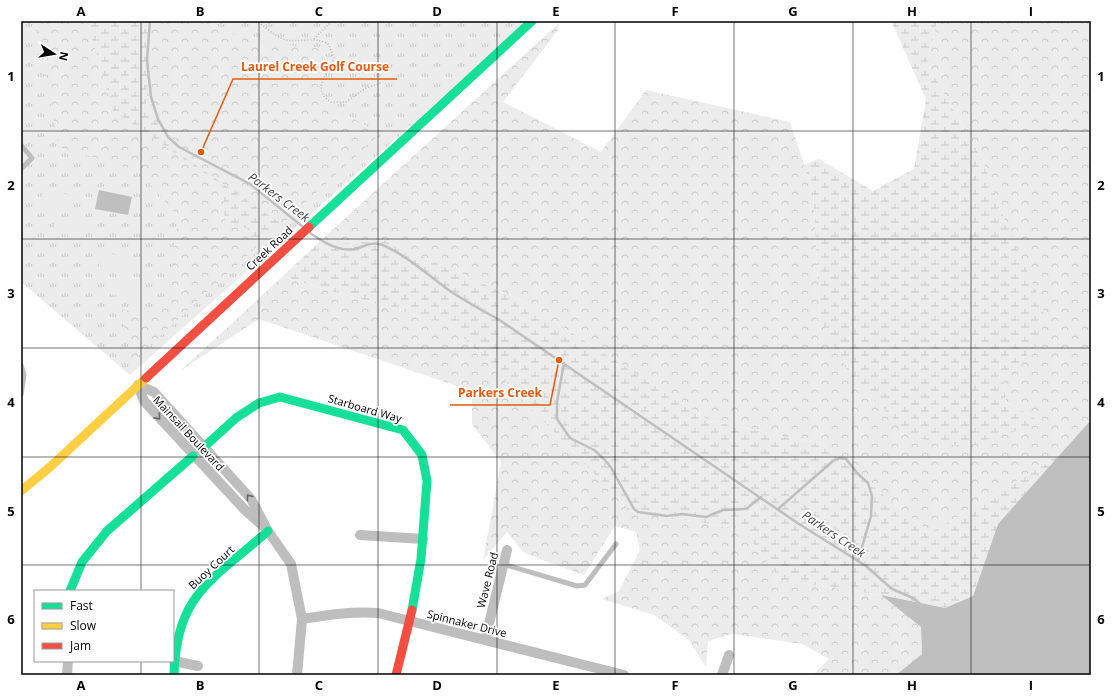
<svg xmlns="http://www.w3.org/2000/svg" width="1112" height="696" viewBox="0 0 1112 696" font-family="'Open Sans',sans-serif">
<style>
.grass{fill:url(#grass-tufts)}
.forest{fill:url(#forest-crowns)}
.wetland{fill:url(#wetland-marsh)}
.pitch{fill:#ececec}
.water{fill:#bfbfbf}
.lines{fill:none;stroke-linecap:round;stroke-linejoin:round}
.stream{stroke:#bfbfbf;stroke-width:2.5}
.path{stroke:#b9b9b9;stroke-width:1.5;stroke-dasharray:1 2;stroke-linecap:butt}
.lane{stroke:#bebebe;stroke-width:5}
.street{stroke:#bebebe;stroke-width:10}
.fast{stroke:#16e098;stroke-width:9}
.slow{stroke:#ffcf43;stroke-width:9}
.jam{stroke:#f24e42;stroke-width:9}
.oneway{stroke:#686868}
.grid{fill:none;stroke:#000;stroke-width:1;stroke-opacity:0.55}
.labels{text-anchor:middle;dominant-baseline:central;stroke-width:3.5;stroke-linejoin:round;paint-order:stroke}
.street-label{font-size:11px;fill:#000;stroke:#fff}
.water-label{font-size:12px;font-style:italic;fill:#444;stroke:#fff}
.leader{fill:none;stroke:#e8590c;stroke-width:1.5}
.callout-dot{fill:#e8590c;stroke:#fff;stroke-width:1.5}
.callout-label{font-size:12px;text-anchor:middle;font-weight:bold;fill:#e8590c;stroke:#fff;stroke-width:3.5;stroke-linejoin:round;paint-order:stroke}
.neatline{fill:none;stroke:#000;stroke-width:1.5}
.grid-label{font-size:13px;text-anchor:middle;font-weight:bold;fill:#000}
</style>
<defs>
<pattern id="grass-tufts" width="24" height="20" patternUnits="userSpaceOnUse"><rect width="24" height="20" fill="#ececec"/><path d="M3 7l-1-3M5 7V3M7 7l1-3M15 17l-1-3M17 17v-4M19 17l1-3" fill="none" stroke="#c9c9c9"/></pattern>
<pattern id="forest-crowns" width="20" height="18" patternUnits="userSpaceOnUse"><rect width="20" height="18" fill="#ececec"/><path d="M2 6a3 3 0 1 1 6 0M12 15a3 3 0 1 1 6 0" fill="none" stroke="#c9c9c9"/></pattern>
<pattern id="wetland-marsh" width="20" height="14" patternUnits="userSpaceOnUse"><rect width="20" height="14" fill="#ececec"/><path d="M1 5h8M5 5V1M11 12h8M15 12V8" fill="none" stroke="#c9c9c9"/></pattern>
</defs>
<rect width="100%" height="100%" fill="#fff"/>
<path class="grass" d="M 21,21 L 528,21 L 130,375 L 21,282 Z"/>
<path class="forest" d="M 34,21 L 87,21 L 113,111 L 223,186 L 225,222 L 248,229 L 251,252 L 132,362 L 121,309 L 144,314 L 169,296 L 178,217 L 139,171 L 59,147 Z
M 149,21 L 211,21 L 212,23 C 244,44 287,44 324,49 L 318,101 L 381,133 L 282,224 L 175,151 L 146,106 Z
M 937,21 L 1091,21 L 1091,420 L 1063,453 L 930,533 L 822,444 L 710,421 L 522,301 L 386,240 L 315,246 L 559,23 L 558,30 L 503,102 L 601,152 L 646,90 L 790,122 L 813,192 L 820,318 L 1044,423 L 1006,402 L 1004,378 L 1038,344 L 1002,213 L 982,159 L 927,64 Z
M 282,277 L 451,325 L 630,511 L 742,529 L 781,580 L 881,595 L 921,627 L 922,654 L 896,675 L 813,675 L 829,659 L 802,644 L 732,634 L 708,641 L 706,667 L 689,640 L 654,615 L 602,599 L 619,591 L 640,550 L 636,532 L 615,526 L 584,575 L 524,553 L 507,532 L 483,560 L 501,462 L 472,424 L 472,391 L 259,319 L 180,371 Z"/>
<path class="wetland" d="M 87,21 L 149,21 L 146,105 L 175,151 L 282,224 L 251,252 L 248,229 L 225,222 L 223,186 L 113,111 Z
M 891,21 L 937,21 L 927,64 L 982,159 L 1002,213 L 1044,310 L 1038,344 L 1004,378 L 1006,402 L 1044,423 L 962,447 L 912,437 L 850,376 L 820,318 L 813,192 L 804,165 L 819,159 L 873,191 L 914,169 L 926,99 Z
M 386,240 L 522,301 L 710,421 L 822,444 L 930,533 L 1063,453 L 998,524 L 973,596 L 945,608 L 881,595 L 781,580 L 742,529 L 630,511 L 451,325 L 282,277 L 315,246 Z"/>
<path class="pitch" d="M 43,190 L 75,196 L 72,211 L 40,205 Z
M 57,217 L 88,224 L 85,238 L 53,232 Z
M 103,252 L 134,259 L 131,273 L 100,267 Z
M 114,280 L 145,286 L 142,301 L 111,294 Z"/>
<path class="water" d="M 99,190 L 132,197 L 128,215 L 95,209 Z
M 1091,420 L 1091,675 L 896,675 L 922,654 L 921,627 L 881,595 L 945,608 L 973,596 L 998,524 Z"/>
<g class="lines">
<path class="stream" d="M 150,21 L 147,60 L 151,97 L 158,119 L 168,137 L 179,147 L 250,184 L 303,227
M 310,233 C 323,242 342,254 358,248 C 371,244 373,241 387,247 C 411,258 431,278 453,293 C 467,302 483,311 498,319 L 799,524 L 866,566 L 892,589 L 913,598 L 920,604
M 564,363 L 557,402 L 557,419 L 570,438 L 594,450 L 604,459 L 610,466 L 634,509 L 638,512 L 667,516 L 682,514 L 706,517 L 723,510 L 746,509 L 761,497
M 778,509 L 833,461 L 839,458 L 846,459 L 858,474 L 868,483 L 872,496 L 871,516 L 858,561"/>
<path class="path" d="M 256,21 C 265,26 273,35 283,39 C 297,44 317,35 329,45 L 334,58 C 329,72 310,90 331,102 L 346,102 L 366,88 L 381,83
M 314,39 L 332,21"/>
<path class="lane" d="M 21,145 L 32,158 L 21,169
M 21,365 L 24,375 L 21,395
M 503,564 L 577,586 L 585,585 L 616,544"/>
<path class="street" d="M 138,385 L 154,392 L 251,499 L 268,531 L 291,564 L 302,619 L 297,675
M 138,385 L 144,401 L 245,510 L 263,526
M 360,535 L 423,539
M 302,619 C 327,615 353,611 378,613 L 624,675
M 485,640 L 507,550
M 174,661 L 198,666
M 67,675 L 68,661
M 722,675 L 729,655"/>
<path class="fast" d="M 309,227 L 532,21
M 204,447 L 236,418 L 259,403 L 280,397 L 403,430 L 422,455 L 427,481 L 421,559 L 412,610
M 70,591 L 82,562 L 107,531 L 193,456
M 174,675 C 176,593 213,580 268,531"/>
<path class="slow" d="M 21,491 L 50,467 L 146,378"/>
<path class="jam" d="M 146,378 L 309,227
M 396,675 L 412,610"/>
</g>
<defs><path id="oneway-chevron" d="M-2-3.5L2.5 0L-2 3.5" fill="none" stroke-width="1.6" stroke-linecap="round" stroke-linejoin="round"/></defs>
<g class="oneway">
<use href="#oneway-chevron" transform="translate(158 417) rotate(48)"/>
<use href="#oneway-chevron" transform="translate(249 497) rotate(-128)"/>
</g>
<path class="grid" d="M 141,21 L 141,591M 259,21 L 259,675M 378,21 L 378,675M 497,21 L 497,675M 615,21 L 615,675M 734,21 L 734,675M 853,21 L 853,675M 971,21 L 971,675M 21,131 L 1091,131M 21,239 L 1091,239M 21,348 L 1091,348M 21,457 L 1091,457M 21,565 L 1091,565M 141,661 L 141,675"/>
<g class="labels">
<g class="street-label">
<text transform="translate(269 248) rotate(-43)">Creek Road</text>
<text transform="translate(365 408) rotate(16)">Starboard Way</text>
<text transform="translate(189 433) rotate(47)">Mainsail Boulevard</text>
<text transform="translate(211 567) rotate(-43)">Buoy Court</text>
<text transform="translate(487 580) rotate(-76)">Wave Road</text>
<text transform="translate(467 623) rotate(14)">Spinnaker Drive</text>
</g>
<g class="water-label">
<text transform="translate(279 197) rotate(37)">Parkers Creek</text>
<text transform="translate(834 534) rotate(34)">Parkers Creek</text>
</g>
</g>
<path class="leader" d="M201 152L233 79H397M559 360L550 405H450"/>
<g class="callout-dot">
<circle cx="201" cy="152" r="4"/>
<circle cx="559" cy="360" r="4"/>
</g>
<g class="callout-label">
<text x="315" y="71">Laurel Creek Golf Course</text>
<text x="500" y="397">Parkers Creek</text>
</g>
<rect width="1112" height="696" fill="none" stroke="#ffffff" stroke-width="44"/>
<rect x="34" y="590" width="140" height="72" fill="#ffffff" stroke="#999999"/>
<rect x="42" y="603" width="20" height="6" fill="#16e098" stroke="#999999"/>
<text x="70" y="610" font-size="12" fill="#000000">Fast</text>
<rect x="42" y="623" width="20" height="6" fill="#ffcf43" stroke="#999999"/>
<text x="70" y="630" font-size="12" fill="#000000">Slow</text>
<rect x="42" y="643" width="20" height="6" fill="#f24e42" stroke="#999999"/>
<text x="70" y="650" font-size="12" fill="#000000">Jam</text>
<g transform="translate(54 54) rotate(102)" stroke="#ffffff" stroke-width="3" paint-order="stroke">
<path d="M0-3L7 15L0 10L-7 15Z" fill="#000000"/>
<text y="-6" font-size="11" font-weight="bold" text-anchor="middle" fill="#000000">N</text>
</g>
<rect x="22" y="22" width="1068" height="652" class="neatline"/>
<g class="grid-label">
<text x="81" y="16">A</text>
<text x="200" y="16">B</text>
<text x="319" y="16">C</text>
<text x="437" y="16">D</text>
<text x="556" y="16">E</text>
<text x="675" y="16">F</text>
<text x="793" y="16">G</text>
<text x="912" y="16">H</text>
<text x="1031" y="16">I</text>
<text x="11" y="81">1</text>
<text x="1101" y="81">1</text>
<text x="11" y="190">2</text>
<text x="1101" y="190">2</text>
<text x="11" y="298">3</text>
<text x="1101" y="298">3</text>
<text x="11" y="407">4</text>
<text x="1101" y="407">4</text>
<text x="11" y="516">5</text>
<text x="1101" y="516">5</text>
<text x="11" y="624">6</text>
<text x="1101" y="624">6</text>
<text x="81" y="690">A</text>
<text x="200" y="690">B</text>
<text x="319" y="690">C</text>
<text x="437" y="690">D</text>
<text x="556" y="690">E</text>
<text x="675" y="690">F</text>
<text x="793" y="690">G</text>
<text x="912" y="690">H</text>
<text x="1031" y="690">I</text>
</g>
</svg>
